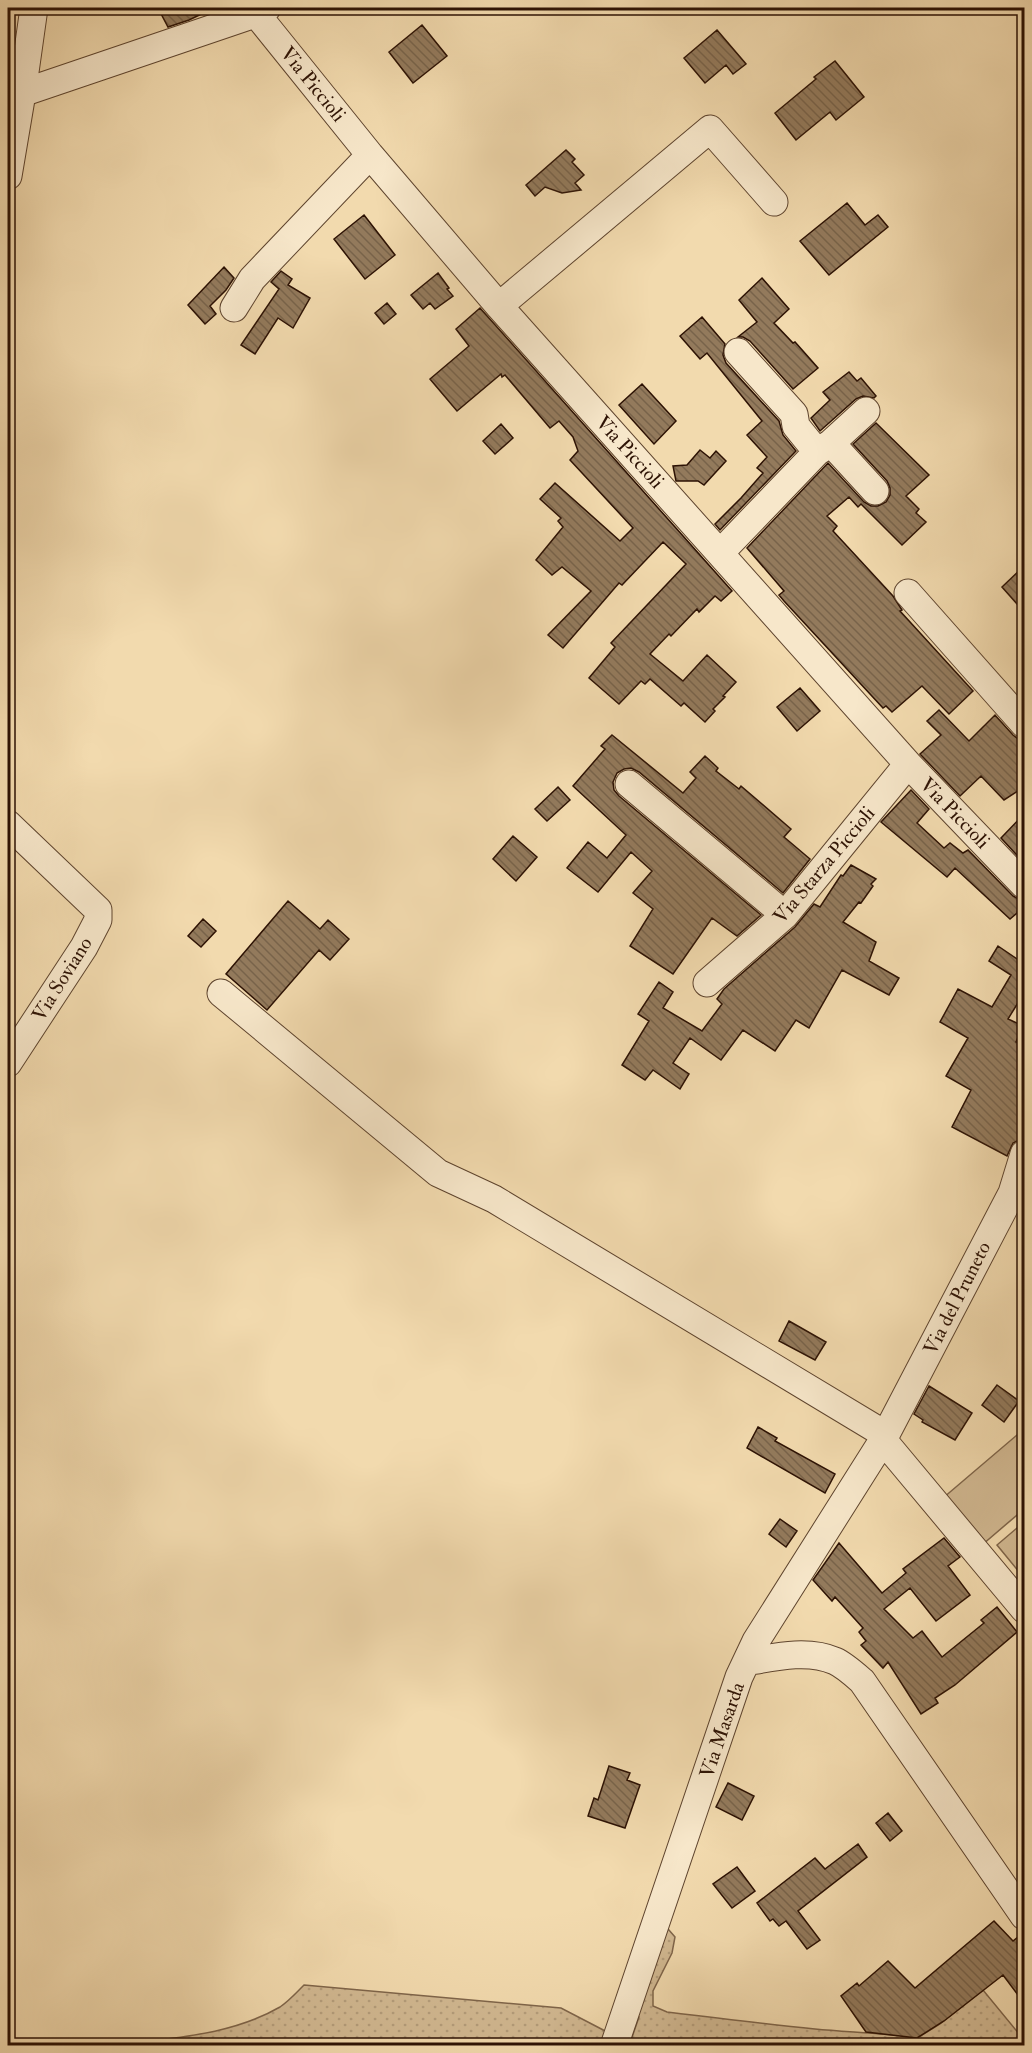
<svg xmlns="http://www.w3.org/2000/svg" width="1032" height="2053" viewBox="0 0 1032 2053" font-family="'IM FELL Double Pica',serif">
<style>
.green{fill:url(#green-dots);stroke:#7f654a;stroke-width:1.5}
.pitch{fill:#d1b891;stroke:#7f654a;stroke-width:1.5}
.building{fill:url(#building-back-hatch);stroke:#2d1204;stroke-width:1.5}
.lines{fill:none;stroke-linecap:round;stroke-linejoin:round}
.minor-casing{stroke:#5e442e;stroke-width:29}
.minor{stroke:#f7e7ca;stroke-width:27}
.labels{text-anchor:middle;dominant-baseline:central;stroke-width:4.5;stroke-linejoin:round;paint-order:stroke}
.street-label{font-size:20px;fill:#2d1204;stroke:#f7e7ca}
</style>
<defs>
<pattern id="green-dots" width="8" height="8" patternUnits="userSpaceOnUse" patternTransform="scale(1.5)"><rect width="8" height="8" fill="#d1b891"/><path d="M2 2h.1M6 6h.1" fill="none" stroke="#b49d7b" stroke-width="1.8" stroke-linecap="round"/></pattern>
<pattern id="building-back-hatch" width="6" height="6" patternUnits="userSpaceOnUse" patternTransform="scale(1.5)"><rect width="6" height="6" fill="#937a5c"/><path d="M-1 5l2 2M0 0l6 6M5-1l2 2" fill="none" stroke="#78634a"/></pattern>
</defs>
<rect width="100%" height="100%" fill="#f2daae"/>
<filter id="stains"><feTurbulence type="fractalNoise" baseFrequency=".00333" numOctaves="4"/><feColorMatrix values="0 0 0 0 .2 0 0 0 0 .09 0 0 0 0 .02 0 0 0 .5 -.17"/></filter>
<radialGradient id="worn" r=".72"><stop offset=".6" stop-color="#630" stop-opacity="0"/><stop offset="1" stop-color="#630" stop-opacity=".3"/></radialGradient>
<path class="green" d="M 662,1922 L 675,1937 L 672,1953 L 653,1991 L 653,2006 L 667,2012 C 716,2018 765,2024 815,2029 C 847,2032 880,2033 912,2037 L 914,2040 L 940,2024 L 983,1990 L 1024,2040 L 1024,2046 L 629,2046 L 639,2017 L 633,2015 Z
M 304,1985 L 561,2008 L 609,2033 L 605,2046 L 113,2046 C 169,2038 230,2036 280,2007 C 289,2001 297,1992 304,1985 Z"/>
<path class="pitch" d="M 1024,1429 L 1024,1509 L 982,1545 L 943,1498 Z
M 1024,1522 L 1024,1578 L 997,1545 Z"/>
<path class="building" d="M 158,8 L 214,8 L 189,20 L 168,27 Z
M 422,25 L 447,56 L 413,83 L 389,52 Z
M 717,30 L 746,64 L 733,74 L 726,65 L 705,83 L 684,58 Z
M 835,61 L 864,97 L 836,120 L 830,112 L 796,140 L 775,113 L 816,79 L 814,77 Z
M 566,150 L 575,159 L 572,162 L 584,175 L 575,183 L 581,190 L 562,193 L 545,187 L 535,196 L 526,185 Z
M 847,203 L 865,225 L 878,215 L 888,227 L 829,275 L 800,241 Z
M 364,215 L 395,255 L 365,279 L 334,239 Z
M 224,267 L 234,278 L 226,290 L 210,306 L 216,314 L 205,324 L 188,305 Z
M 281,271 L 292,279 L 288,285 L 310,298 L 293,328 L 278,318 L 255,354 L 241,345 L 279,289 L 271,282 Z
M 438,273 L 449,288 L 447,289 L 453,296 L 435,309 L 430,303 L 423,309 L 411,295 Z
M 762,278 L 789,309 L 774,323 L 793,343 L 795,342 L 818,368 L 793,389 L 750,341 L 743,337 L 738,337 L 757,322 L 739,300 Z
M 387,303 L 396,314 L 384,324 L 375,313 Z
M 480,308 L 732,591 L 721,601 L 715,596 L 699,612 L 697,609 L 671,636 L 669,634 L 650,654 L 683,681 L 707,655 L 736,682 L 723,696 L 725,697 L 713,709 L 715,711 L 705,722 L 684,703 L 681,706 L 650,679 L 645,684 L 641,681 L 619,704 L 589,678 L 615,647 L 611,643 L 686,564 L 663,542 L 622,585 L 619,583 L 563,648 L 548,635 L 591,591 L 562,567 L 552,575 L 536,560 L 563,527 L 558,521 L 561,518 L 540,499 L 555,483 L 620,541 L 633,528 L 570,460 L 578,451 L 573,437 L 559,421 L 550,428 L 505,375 L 502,377 L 501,374 L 457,411 L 430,379 L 469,346 L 456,329 Z
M 702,317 L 725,344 L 723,355 L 726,363 L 779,421 L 783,435 L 796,451 L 720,530 L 715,524 L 741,498 L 763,473 L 757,468 L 767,457 L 747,435 L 762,421 L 707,353 L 700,359 L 680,336 Z
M 849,372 L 857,381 L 861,378 L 876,396 L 874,398 L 863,396 L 856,399 L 820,431 L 811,418 L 830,400 L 823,392 Z
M 642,384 L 676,421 L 654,444 L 619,405 Z
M 876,423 L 929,475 L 906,496 L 919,509 L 916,513 L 926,522 L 902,545 L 861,504 L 858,507 L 849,497 L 827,516 L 837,526 L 833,531 L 893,596 L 902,610 L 900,611 L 973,691 L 949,714 L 922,686 L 892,712 L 886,706 L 883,708 L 784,601 L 779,595 L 784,591 L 747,548 L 828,463 L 864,502 L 871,506 L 878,506 L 886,502 L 890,495 L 890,488 L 887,481 L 853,444 Z
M 501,424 L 513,438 L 495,454 L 483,441 Z
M 700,450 L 710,458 L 716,451 L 726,461 L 704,485 L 698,481 L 676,481 L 673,466 L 687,465 Z
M 1024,566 L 1024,612 L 1002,587 Z
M 800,688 L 820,711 L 797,731 L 777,707 Z
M 939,710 L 969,741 L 995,715 L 1013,735 L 1018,739 L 1024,739 L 1024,787 L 1004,800 L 981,776 L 960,796 L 920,754 L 941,735 L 927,721 Z
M 612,735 L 683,793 L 696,778 L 690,772 L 705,756 L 718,768 L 716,771 L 739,789 L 741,786 L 791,829 L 784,837 L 810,859 L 783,893 L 639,772 L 631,768 L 624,769 L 617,773 L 613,782 L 614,790 L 619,796 L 761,915 L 737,936 L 712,918 L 673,974 L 630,946 L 653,909 L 633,893 L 652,871 L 631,852 L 598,892 L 567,868 L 588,842 L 607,858 L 626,835 L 573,786 L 605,749 L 601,746 Z
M 558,787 L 570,800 L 547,821 L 535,809 Z
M 911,790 L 929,809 L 917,823 L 944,848 L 950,843 L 963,853 L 968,850 L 974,856 L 1013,896 L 1020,900 L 1017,913 L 1010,919 L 955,868 L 947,877 L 881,822 Z
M 1024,814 L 1024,863 L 1001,838 Z
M 513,836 L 537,857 L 516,881 L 493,859 Z
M 851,865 L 876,879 L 871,884 L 873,886 L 861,903 L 859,902 L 843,922 L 876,942 L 869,961 L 899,978 L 889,995 L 842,970 L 809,1028 L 796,1020 L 775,1051 L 743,1030 L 721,1060 L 690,1038 L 673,1063 L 689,1074 L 680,1089 L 653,1070 L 645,1080 L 622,1065 L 649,1021 L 638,1014 L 659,982 L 673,992 L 663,1008 L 702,1031 L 722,1004 L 717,999 L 724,989 L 795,927 L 814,904 L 820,907 L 841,875 L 843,876 Z
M 288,901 L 320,929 L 328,920 L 349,939 L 330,960 L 319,950 L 267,1010 L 226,974 Z
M 203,919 L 216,931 L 201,947 L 188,936 Z
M 998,946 L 1020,961 L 1024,953 L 1024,993 L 1008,1019 L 1023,1026 L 1016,1042 L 1024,1046 L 1024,1133 L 1021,1139 L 1013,1143 L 1007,1156 L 952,1127 L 971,1090 L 946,1076 L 968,1038 L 940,1022 L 958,989 L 992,1007 L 1011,975 L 989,961 Z
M 789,1321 L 826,1342 L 815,1360 L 779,1341 Z
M 997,1385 L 1019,1401 L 1004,1422 L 982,1405 Z
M 929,1386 L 972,1413 L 955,1440 L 922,1422 L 923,1420 L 914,1414 Z
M 758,1427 L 777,1438 L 775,1441 L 835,1474 L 825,1493 L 747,1448 Z
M 780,1519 L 797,1531 L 786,1547 L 769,1534 Z
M 944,1538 L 960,1557 L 948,1566 L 970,1595 L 936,1621 L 910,1588 L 884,1609 L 913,1638 L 922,1631 L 942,1657 L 984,1623 L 981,1620 L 997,1607 L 1017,1632 L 955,1685 L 935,1698 L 938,1703 L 921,1714 L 888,1662 L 883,1668 L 861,1645 L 866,1641 L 859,1632 L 863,1628 L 835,1597 L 832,1601 L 813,1580 L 839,1543 L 882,1593 L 906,1573 L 903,1569 Z
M 609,1766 L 630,1773 L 627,1780 L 640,1785 L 625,1828 L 588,1816 L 594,1798 L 598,1800 Z
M 728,1783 L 754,1796 L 742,1820 L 716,1807 Z
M 888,1813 L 902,1831 L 890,1841 L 876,1823 Z
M 858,1844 L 867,1857 L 798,1911 L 820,1940 L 807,1949 L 786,1921 L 779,1926 L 773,1919 L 770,1921 L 757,1903 L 815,1858 L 825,1869 Z
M 737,1867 L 755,1891 L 732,1908 L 713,1884 Z
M 994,1921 L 1013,1941 L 1024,1932 L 1024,2003 L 1003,1975 L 944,2021 L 917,2038 L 866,2032 L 841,1996 L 857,1983 L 859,1986 L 888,1961 L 915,1988 Z"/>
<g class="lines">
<g class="minor-casing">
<path id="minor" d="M 267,8 L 258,16 L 370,155 L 499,306 L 908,764 L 1024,885
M 22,93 L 249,16 L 258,16
M 8,176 L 22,93 L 34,8
M 499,306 L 710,129 L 774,202
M 234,308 L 252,279 L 370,155
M 831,443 L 875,491
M 817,452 L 831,443 L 866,411
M 720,553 L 817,452 L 796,426 L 794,414 L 738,352
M 908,593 L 1024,724
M 629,784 L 785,915
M 8,824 L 98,910 L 98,920 L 84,947 L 8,1063
M 707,983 L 785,915 L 908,764
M 221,993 L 438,1173 L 494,1199 L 886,1435
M 883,1440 L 1024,1609
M 746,1662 C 774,1657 808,1649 835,1661 C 844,1665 854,1674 862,1681 L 1024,1916
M 614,2046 L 739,1677 L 756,1641 L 883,1440 L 1012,1193 L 1024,1154"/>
</g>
<use href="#minor" class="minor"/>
</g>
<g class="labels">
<g class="street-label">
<text transform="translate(313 84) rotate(51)">Via Piccioli</text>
<text transform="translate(630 452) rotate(48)">Via Piccioli</text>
<text transform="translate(955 813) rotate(46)">Via Piccioli</text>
<text transform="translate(824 865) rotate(-50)">Via Starza Piccioli</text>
<text transform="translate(62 979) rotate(-58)">Via Soviano</text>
<text transform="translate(957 1298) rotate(-63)">Via del Pruneto</text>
<text transform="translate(722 1730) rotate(-71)">Via Masarda</text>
</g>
</g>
<rect width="1032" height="2053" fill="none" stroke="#f2daae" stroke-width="30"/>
<rect x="9" y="9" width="1014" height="2035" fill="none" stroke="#2d1204" stroke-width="3"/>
<rect x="15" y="15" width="1002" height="2023" fill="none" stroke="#2d1204" stroke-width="1.5"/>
<rect width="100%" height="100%" filter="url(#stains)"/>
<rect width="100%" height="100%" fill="url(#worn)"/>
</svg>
